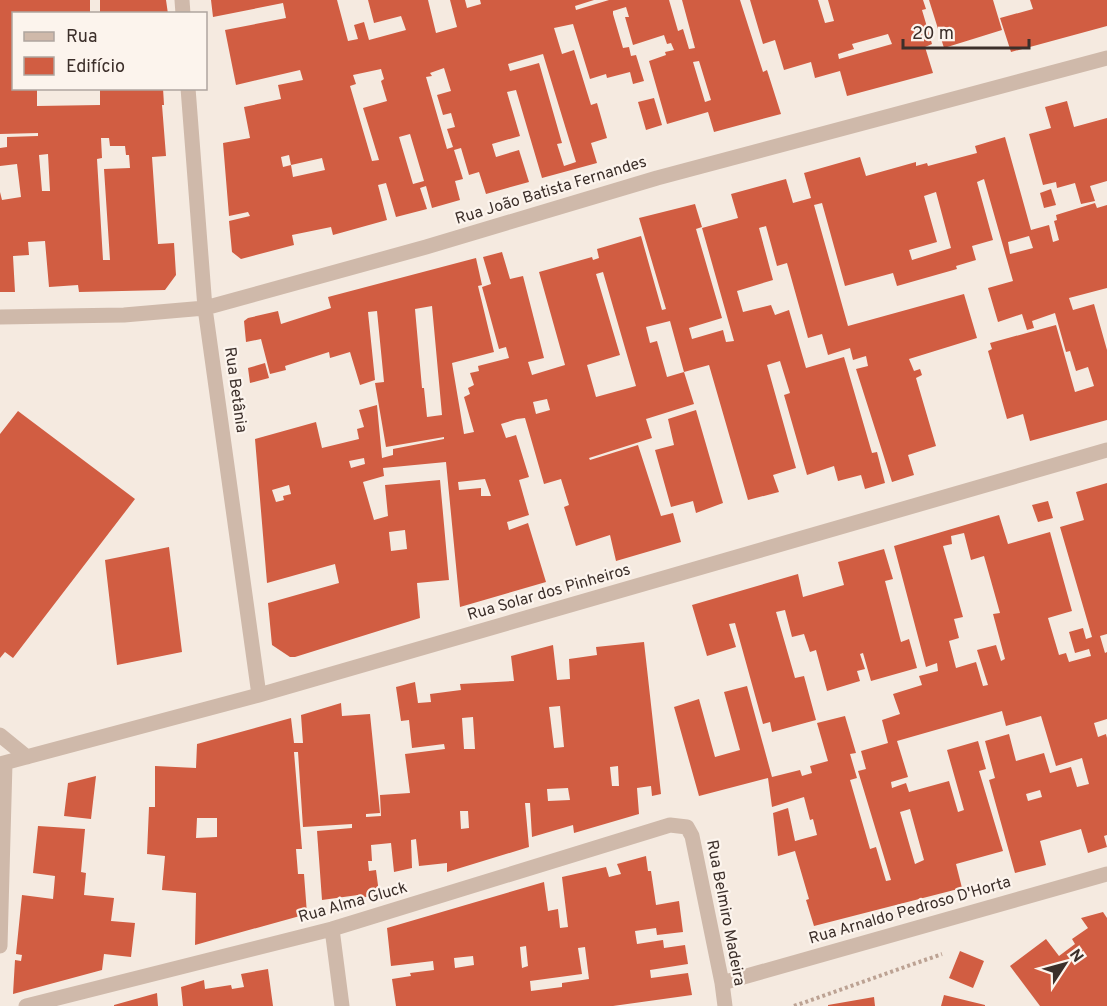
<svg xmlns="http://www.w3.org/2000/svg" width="1107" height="1006" viewBox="0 0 1107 1006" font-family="Overpass,sans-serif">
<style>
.building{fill:#d15d42;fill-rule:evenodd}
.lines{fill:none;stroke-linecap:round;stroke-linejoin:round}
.path{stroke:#bca293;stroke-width:4;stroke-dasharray:3 3;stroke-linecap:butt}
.minor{stroke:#cfb9aa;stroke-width:15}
.labels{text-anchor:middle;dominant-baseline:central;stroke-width:4.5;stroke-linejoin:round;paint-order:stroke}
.street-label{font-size:16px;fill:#3c2f2a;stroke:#fcf4ed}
</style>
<rect width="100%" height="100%" fill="#f5eae0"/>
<path class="building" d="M 0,0 L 90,0 L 90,14 L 14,14 L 14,88 L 37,88 L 37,106 L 100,105 L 100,88 L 163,88 L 164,105 L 162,105 L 166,156 L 152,157 L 158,244 L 174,243 L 176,275 L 165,290 L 79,292 L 78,285 L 49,287 L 45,241 L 28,242 L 29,255 L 13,256 L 15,292 L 0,292 L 0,192 L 2,200 L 21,197 L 17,164 L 0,166 L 0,148 L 7,147 L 7,137 L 38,136 L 38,133 L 0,134 ZM 101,138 L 109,138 L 110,146 L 125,146 L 126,155 L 129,155 L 130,168 L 104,169 L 110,260 L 103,260 L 97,159 L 102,158 ZM 48,154 L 50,191 L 42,191 L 39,155 Z
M 100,0 L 166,0 L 168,14 L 100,14 Z
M 211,0 L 337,0 L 348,41 L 358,39 L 354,25 L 364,22 L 369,40 L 406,30 L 401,16 L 374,23 L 368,0 L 428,0 L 436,33 L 457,27 L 450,0 L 465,0 L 467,8 L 481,4 L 480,0 L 594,0 L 575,6 L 576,10 L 609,0 L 669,0 L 678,31 L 683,29 L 689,49 L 695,48 L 682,0 L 740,0 L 763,72 L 767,70 L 781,114 L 714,132 L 708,112 L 667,124 L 649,61 L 666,55 L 665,52 L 674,50 L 671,43 L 667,44 L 664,35 L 633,45 L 625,17 L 629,17 L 626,7 L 613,11 L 613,14 L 623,48 L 629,47 L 631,56 L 636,55 L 644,81 L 633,84 L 630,72 L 607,78 L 606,74 L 590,79 L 573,24 L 554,28 L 562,54 L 574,50 L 591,105 L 597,103 L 607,138 L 591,143 L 597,163 L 542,178 L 516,90 L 507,92 L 520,136 L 492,144 L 496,157 L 519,150 L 529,182 L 486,194 L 479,172 L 469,175 L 461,148 L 454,150 L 463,179 L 455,181 L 460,200 L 432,208 L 426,186 L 420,188 L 427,209 L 396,217 L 386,183 L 378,185 L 387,220 L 333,235 L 331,227 L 292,235 L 294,245 L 241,259 L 232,252 L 229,221 L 250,216 L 248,212 L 229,216 L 223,143 L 250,138 L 244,107 L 281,99 L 278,85 L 303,80 L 300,70 L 236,85 L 225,30 L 286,18 L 283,3 L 213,17 ZM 543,54 L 576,162 L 564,166 L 557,144 L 562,143 L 539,63 L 510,71 L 508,64 ZM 699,61 L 711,100 L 705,102 L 693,62 ZM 444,68 L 451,91 L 437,95 L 443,115 L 451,113 L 455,127 L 447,129 L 453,147 L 447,149 L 426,77 L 432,76 L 430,73 ZM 381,69 L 384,79 L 381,81 L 387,101 L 363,108 L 379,160 L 372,161 L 350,86 L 356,84 L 353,75 ZM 410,134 L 424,181 L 413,184 L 399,137 ZM 289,155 L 291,165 L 322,158 L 325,170 L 293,177 L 291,165 L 283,167 L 281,157 Z
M 750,0 L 818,0 L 825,23 L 834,21 L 828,0 L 923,0 L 926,9 L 922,10 L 932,44 L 925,47 L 933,73 L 847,96 L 840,71 L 815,78 L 811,62 L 784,70 L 775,40 L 763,44 ZM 888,34 L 892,44 L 839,59 L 838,54 L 854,49 L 852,44 Z
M 929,0 L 993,0 L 1002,30 L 944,48 Z
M 1030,0 L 1107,0 L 1107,26 L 1011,52 L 1000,18 L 1033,9 Z
M 654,98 L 662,125 L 646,130 L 638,102 Z
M 1067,101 L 1074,127 L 1107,118 L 1107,181 L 1090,186 L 1095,201 L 1081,204 L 1075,183 L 1057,188 L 1056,182 L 1043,185 L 1029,134 L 1051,128 L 1045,107 Z
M 1005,137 L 1031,230 L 1049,225 L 1053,242 L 1059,240 L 1054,221 L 1057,220 L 1056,215 L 1095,203 L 1097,208 L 1107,205 L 1107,288 L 1069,298 L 1073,310 L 1094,304 L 1107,350 L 1107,420 L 1030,441 L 1023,414 L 1007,419 L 988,351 L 992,349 L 990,343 L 1056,325 L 1075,392 L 1094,386 L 1088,367 L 1076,371 L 1070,351 L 1066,352 L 1055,313 L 1032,321 L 1034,328 L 1027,330 L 1022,314 L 998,322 L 988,288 L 1013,281 L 984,179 L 977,182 L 993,240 L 972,246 L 976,260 L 956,266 L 957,269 L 897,286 L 893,273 L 845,286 L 822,203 L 814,205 L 848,326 L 964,294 L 977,338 L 909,359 L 914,371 L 920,369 L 922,375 L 916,378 L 936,446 L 908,455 L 914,475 L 892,482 L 856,369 L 868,366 L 866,356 L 853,360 L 850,348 L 828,355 L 822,334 L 808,338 L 787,263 L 777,266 L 766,226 L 759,228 L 773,280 L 737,291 L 743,312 L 771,305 L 775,315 L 789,310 L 806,368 L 844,357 L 872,453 L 877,452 L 885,483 L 865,489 L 861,475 L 838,481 L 834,466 L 807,475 L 784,395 L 790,393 L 780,361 L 767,365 L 796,468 L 773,475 L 779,492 L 748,500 L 709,365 L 684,372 L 670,321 L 646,327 L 650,343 L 657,341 L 667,377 L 684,372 L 694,404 L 646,419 L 652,438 L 589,458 L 590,460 L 638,445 L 661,516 L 673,513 L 681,542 L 616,561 L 610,535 L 576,546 L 564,507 L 569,505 L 561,479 L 544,484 L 525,418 L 517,419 L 501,424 L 506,438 L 516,435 L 529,477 L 519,480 L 529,515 L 507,522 L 509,530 L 528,523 L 546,582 L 460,607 L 446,462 L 383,468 L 384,476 L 363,482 L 374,520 L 388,516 L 385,485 L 440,480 L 449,580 L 417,583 L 420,618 L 295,657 L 290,657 L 272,645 L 268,603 L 339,583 L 335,564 L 267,583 L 255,439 L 316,422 L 322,448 L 359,439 L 357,429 L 364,427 L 359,410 L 377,405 L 382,458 L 393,455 L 393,449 L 444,439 L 444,437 L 386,447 L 375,383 L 384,382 L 377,311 L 368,312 L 375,380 L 360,385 L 350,352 L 330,358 L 329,352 L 285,366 L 286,370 L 270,374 L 261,339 L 246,342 L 244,321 L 248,318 L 278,311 L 281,324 L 331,308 L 328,297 L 476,258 L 482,285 L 478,286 L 494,352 L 452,363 L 464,434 L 474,432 L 464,397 L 470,394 L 468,388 L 474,385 L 470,373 L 479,371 L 478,366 L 509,358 L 506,347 L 499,349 L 482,287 L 491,284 L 483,257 L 502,252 L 510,279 L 523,276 L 544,358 L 528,362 L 532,375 L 565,365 L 539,272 L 592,257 L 593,260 L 599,258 L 597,249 L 641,236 L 662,310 L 666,309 L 639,218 L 695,204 L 702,227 L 696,229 L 722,318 L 689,328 L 692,339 L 723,330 L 726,342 L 734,341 L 702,228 L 738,218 L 731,194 L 786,179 L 793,203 L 811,198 L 804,173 L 860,157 L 866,176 L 916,162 L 916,166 L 927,163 L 928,166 L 977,153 L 975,146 ZM 936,192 L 951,248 L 912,260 L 909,250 L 937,242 L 924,196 ZM 1029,236 L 1033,248 L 1010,254 L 1008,242 ZM 603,272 L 636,386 L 596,397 L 587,365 L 620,355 L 596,274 ZM 432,306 L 442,415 L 427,417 L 424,388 L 422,388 L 415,309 ZM 547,399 L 550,410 L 536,414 L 533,402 ZM 364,458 L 365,464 L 351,468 L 349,461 ZM 485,479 L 491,496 L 481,496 L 481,488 L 459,490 L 458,482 ZM 289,485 L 291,494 L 283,496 L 284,500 L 276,502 L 272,490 ZM 405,530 L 407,549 L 391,551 L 389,532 Z
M 1051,189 L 1056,205 L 1044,208 L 1040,193 Z
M 265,363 L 269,378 L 250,383 L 248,368 Z
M 696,410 L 723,503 L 696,513 L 693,501 L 671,507 L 655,450 L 674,445 L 668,419 Z
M 18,411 L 135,499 L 13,658 L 5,652 L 0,658 L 0,434 Z
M 1107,483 L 1107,634 L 1100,636 L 1105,653 L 1107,652 L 1107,719 L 1094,723 L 1098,737 L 1106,734 L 1107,738 L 1107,835 L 1104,836 L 1107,847 L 1088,853 L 1081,829 L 1040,841 L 1046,865 L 1015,873 L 989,780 L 995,778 L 985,741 L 1009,734 L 1016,761 L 1044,753 L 1050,773 L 1071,767 L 1077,787 L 1089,784 L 1082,758 L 1056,766 L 1041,716 L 1006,726 L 1002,711 L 897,741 L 908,777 L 891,782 L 892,788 L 906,783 L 909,792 L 949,781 L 958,812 L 964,810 L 947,750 L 978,741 L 986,769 L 979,771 L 1003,851 L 956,864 L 962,888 L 814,926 L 806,900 L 809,899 L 795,851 L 778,856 L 773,813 L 788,808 L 795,841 L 817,835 L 813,819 L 810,820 L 804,797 L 772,807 L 768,778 L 699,796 L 674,707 L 699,699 L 715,757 L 740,750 L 724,692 L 747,686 L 772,777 L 800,770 L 802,776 L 812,773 L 810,766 L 828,761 L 817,723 L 845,716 L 856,753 L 850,754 L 857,778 L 850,780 L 870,849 L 876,847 L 886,881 L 891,880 L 858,771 L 866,769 L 861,751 L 888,743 L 882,720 L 900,714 L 893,694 L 922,685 L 919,676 L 938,671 L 937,663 L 926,667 L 894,546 L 999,515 L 1008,544 L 1050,532 L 1072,611 L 1048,618 L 1059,655 L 1066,653 L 1069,662 L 1091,656 L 1089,649 L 1075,653 L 1069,632 L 1083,628 L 1086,639 L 1092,637 L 1060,527 L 1084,520 L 1076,492 ZM 964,533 L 971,560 L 984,556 L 1000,613 L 993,614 L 1005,659 L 1001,661 L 996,645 L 977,650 L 988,685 L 983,686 L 976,662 L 956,668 L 949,641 L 959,638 L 954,619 L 963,617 L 943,546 L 952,544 L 951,536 ZM 1040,790 L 1042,797 L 1028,801 L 1026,794 ZM 910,809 L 924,860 L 915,864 L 900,812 Z
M 1048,501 L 1053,518 L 1038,522 L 1032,505 Z
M 169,547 L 182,652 L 117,665 L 105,560 Z
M 884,549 L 893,579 L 885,581 L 901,642 L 909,639 L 917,668 L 871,681 L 863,653 L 860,654 L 865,669 L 857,671 L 860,681 L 827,691 L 816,650 L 810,652 L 804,634 L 792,637 L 785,610 L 776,612 L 795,678 L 804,676 L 816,720 L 772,732 L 770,722 L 763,724 L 735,623 L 729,624 L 736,647 L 707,656 L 692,605 L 798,574 L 803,597 L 844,585 L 838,562 Z
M 644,642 L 661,794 L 652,796 L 651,786 L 637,788 L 639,814 L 574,833 L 573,825 L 532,837 L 530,803 L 525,803 L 529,847 L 447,872 L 447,863 L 419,866 L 416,839 L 411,840 L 412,868 L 394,872 L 391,843 L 371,845 L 372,861 L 368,861 L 369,871 L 376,870 L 379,893 L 359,899 L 358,895 L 322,900 L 317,831 L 352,828 L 352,824 L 303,827 L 298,752 L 294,752 L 302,849 L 296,849 L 298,874 L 304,874 L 307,914 L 195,945 L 196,893 L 162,890 L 165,856 L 147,854 L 149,807 L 155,807 L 155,766 L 196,768 L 197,744 L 291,718 L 294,743 L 303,743 L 301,715 L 341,703 L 342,716 L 370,714 L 380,813 L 366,814 L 366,817 L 381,816 L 380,795 L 410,793 L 405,754 L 445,749 L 444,744 L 412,748 L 409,720 L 401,721 L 396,687 L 415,682 L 418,703 L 431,702 L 430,694 L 461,690 L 460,684 L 514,681 L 511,656 L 553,645 L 557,680 L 570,679 L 569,659 L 597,655 L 596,647 ZM 560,706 L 564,747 L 554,748 L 549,707 ZM 473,717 L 475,749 L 464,749 L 462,718 ZM 618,766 L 619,786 L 612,786 L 610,767 ZM 568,788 L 570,800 L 548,801 L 547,789 ZM 460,811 L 468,811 L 469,828 L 461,829 ZM 197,818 L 217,818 L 217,837 L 196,838 Z
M 96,776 L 91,819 L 64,816 L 68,783 Z
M 38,826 L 85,829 L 81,872 L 86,873 L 84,895 L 114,898 L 111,921 L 135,923 L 131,957 L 104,954 L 102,970 L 13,994 L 15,960 L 21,961 L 22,955 L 16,954 L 22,895 L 53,899 L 55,876 L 33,873 Z
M 646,856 L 648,871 L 651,871 L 656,905 L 679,901 L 683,932 L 657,935 L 656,928 L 635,931 L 637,944 L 663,940 L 664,948 L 685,945 L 688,964 L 650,970 L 651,978 L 688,973 L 692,995 L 613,1006 L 396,1006 L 392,979 L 411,976 L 410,973 L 434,970 L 433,961 L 391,966 L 387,928 L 544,882 L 548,911 L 558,909 L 560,928 L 568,927 L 562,877 L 606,867 L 609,877 L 621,874 L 617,864 ZM 526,946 L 528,966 L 522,968 L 520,947 ZM 585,947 L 589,979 L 562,983 L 562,987 L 531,991 L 530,981 L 582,974 L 578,948 ZM 473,956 L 474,965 L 455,968 L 454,958 Z
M 1103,912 L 1107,918 L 1107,1006 L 1040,1006 L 1010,966 L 1046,939 L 1059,956 L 1075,944 L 1072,939 L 1088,928 L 1081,918 Z
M 960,951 L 984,961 L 973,988 L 949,978 Z
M 268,969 L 273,1006 L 183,1006 L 181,987 L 204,980 L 205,989 L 231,985 L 232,989 L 244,987 L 241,974 Z
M 157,993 L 158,1006 L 114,1006 L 114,1005 Z
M 944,995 L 985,1005 L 985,1006 L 941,1006 Z
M 874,997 L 875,1006 L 828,1006 L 828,1005 Z"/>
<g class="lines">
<path class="path" d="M 794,1006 L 942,954"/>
<path class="minor" d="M 182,0 L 183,14
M 188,88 L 205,308 L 259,695
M 0,317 L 124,315 L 205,308 L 426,247 L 657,178 L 1107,58
M 0,735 L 27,757
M 0,764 L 259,695 L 1107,450
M 332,929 L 342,1006
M 0,946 L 5,763
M 722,983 L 1107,874
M 26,1006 L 332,929 L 670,825 L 687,827 L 692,836 L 722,983 L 725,1006"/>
</g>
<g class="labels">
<g class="street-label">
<text transform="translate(551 191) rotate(-17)">Rua João Batista Fernandes</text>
<text transform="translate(235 390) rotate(82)">Rua Betânia</text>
<text transform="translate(549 593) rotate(-16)">Rua Solar dos Pinheiros</text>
<text transform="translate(353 903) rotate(-16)">Rua Alma Gluck</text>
<text transform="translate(910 911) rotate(-16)">Rua Arnaldo Pedroso D'Horta</text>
<text transform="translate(725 913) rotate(79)">Rua Belmiro Madeira</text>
</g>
</g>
<rect x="12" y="12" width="195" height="78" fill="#fcf4ed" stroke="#afa59f" stroke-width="1.5"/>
<rect x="24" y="32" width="30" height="9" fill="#cfb9aa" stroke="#afa59f" stroke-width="1.5"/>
<text x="66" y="42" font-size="18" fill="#3c2f2a">Rua</text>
<rect x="24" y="57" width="30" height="18" fill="#d15d42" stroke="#afa59f" stroke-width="1.5"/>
<text x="66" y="72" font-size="18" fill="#3c2f2a">Edifício</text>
<g transform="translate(1065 964) rotate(54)" stroke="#fcf4ed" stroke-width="4.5" paint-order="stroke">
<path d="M0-4.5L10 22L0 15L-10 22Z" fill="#3c2f2a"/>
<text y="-9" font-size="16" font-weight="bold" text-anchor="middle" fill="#3c2f2a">N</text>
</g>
<path d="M903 39v9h126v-9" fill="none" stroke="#3c2f2a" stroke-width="3"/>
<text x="912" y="39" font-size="18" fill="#3c2f2a" stroke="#fcf4ed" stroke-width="4.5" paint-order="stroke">20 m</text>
</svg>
